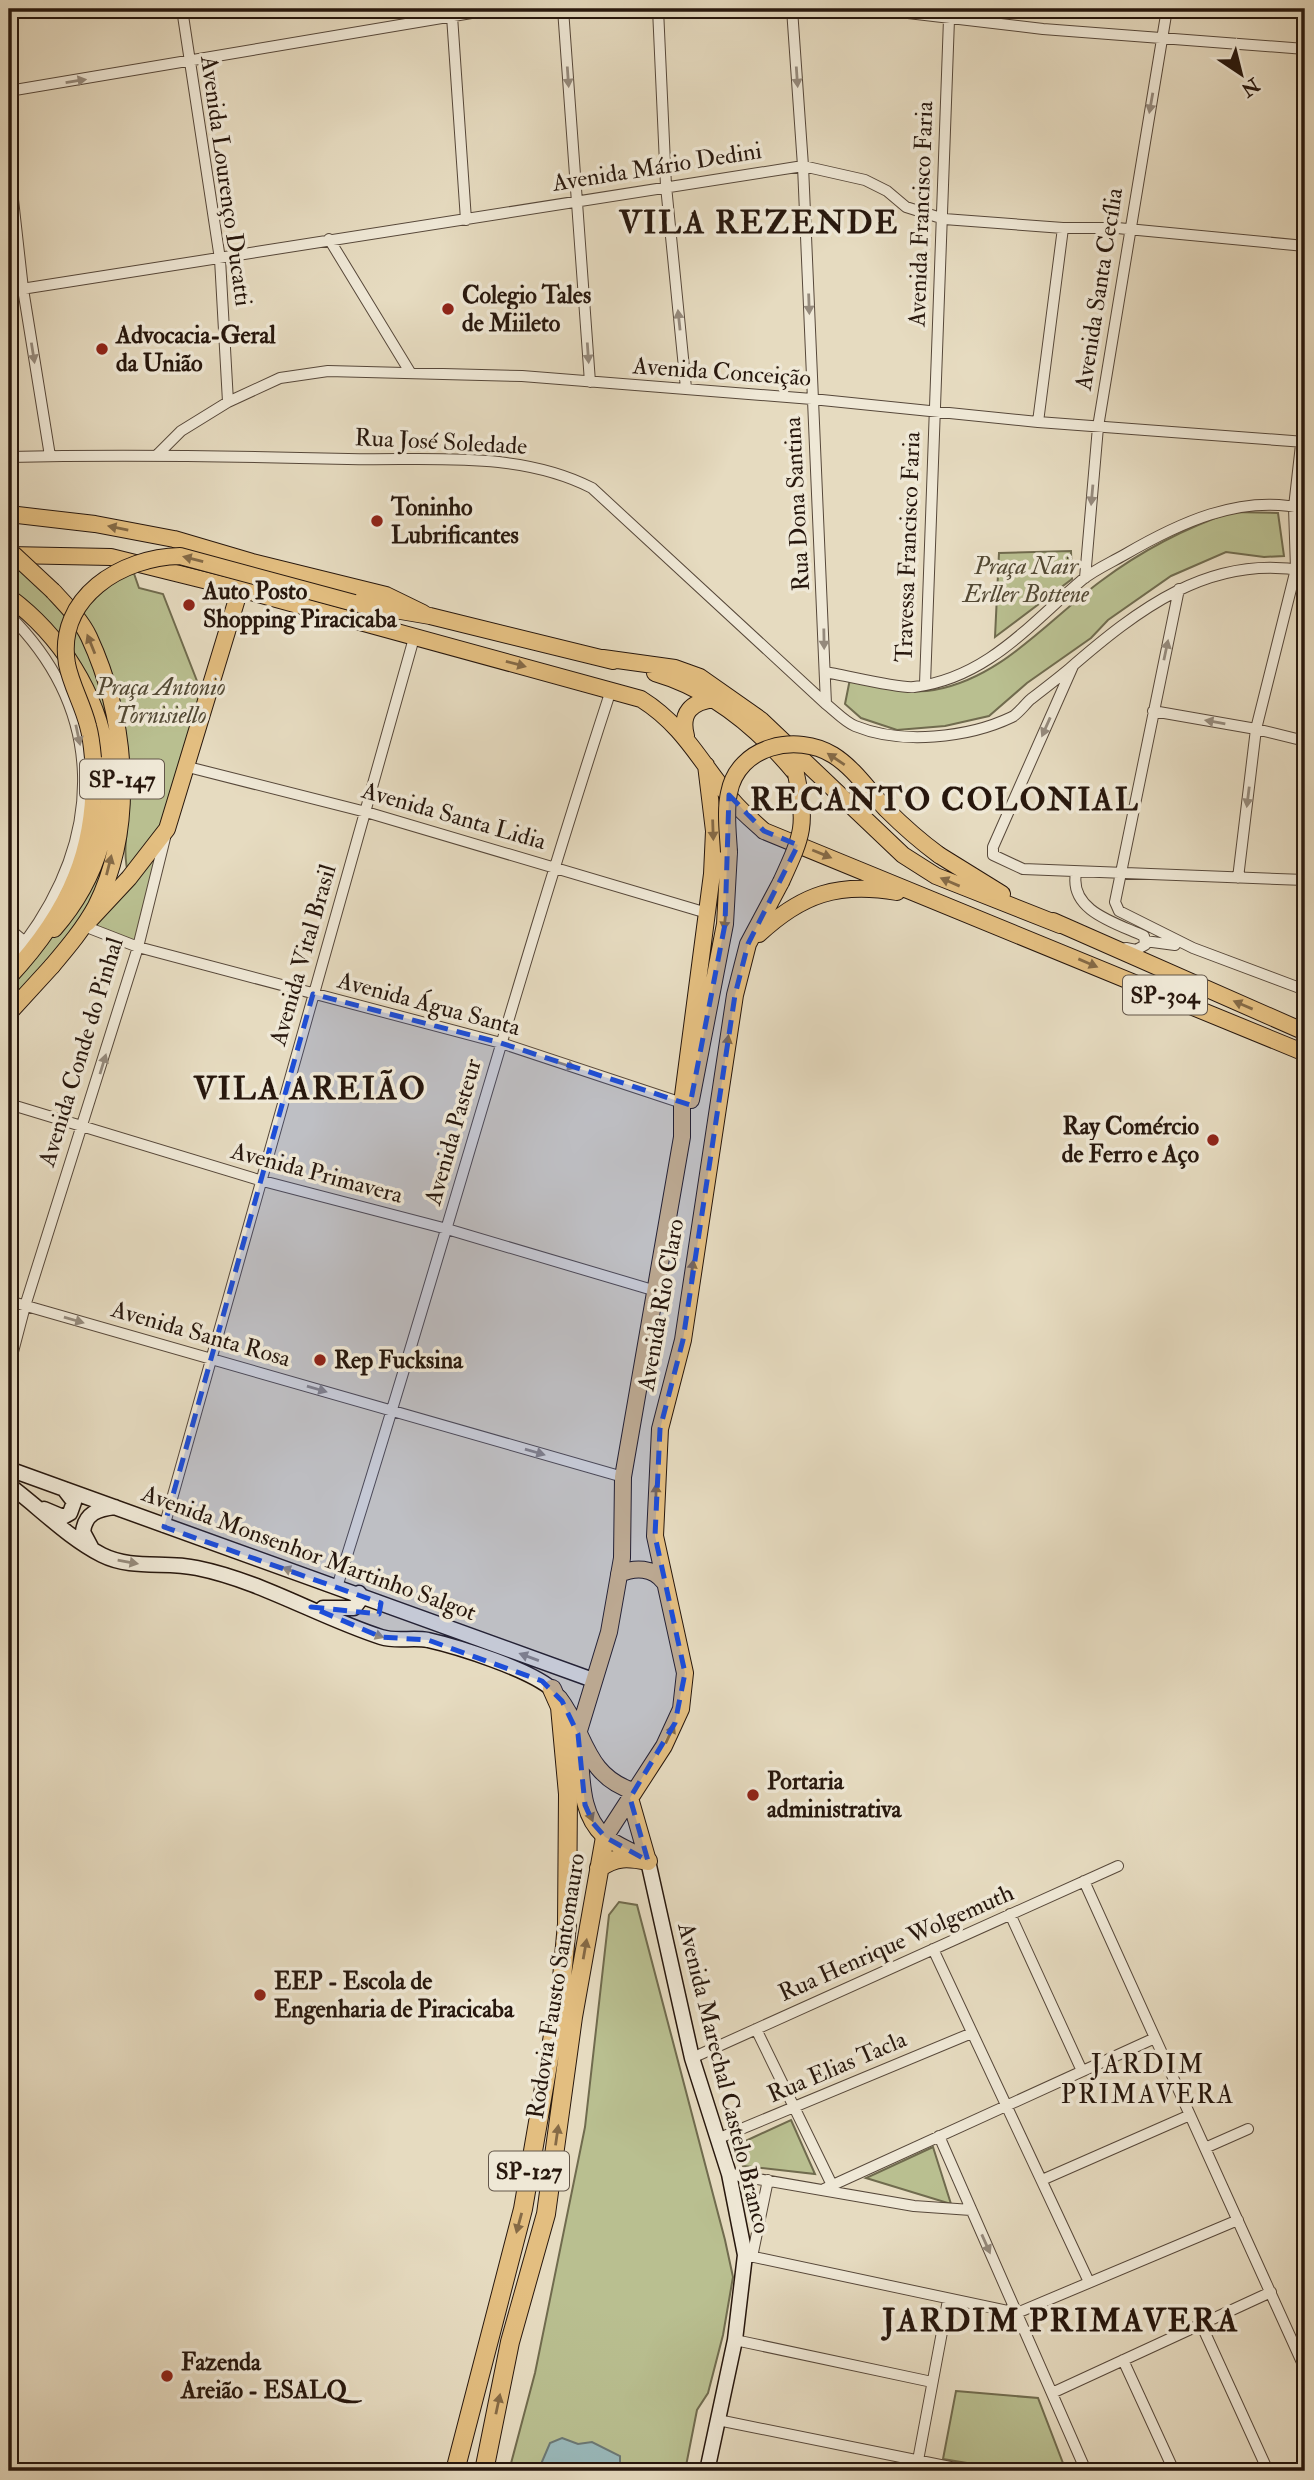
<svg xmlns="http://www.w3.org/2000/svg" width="1314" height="2480" viewBox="0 0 1314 2480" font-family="'IM FELL Double Pica',serif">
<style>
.green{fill:#b9bf90;stroke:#706b4e;stroke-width:2}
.water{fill:#99b9bb;stroke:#6b7875;stroke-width:2}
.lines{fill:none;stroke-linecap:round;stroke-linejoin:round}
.minor-casing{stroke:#57483a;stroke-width:12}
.secondary-casing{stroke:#27170d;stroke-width:17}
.primary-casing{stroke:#27170d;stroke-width:18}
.trunk-casing{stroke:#27170d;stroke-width:18}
.motorway-casing{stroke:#27170d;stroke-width:20}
.minor{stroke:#efe8d6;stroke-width:10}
.secondary{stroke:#efe8d6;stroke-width:14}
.primary{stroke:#e3be80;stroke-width:16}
.trunk{stroke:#e3be80;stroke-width:16}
.motorway{stroke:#e3be80;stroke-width:18}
.primary-bridge-casing{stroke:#27170d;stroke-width:18;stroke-linecap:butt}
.trunk-bridge-casing{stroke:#27170d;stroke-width:18;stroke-linecap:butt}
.primary-bridge{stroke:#e3be80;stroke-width:16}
.trunk-bridge{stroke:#e3be80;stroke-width:16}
.oneway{fill:#958a7c}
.oneway2{fill:#856a46}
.marked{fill:#1d4ed8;fill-opacity:0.2;stroke:#1d4ed8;stroke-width:5;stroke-dasharray:14 9;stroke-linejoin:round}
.poi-dot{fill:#8f2418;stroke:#efe8d6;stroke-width:2.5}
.labels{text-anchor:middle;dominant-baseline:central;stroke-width:7;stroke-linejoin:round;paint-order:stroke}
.shield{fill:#efe8d6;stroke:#635649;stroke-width:2}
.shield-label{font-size:23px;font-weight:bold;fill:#27170d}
.street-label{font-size:24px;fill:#27170d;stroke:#efe8d6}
.poi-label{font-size:24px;font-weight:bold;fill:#27170d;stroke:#efe8d6;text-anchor:start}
.park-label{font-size:24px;font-style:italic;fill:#534934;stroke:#efe8d6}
.neighbourhood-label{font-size:26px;letter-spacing:2px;fill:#27170d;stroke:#efe8d6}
.district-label{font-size:32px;font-weight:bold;letter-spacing:2px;fill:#27170d;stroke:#efe8d6}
</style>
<rect width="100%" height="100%" fill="#e6dbc0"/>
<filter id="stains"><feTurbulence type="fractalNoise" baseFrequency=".00286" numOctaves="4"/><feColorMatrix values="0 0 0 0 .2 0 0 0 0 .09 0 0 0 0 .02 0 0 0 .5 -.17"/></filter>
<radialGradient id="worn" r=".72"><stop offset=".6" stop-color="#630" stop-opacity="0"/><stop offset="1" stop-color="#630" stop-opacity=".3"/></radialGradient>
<path class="green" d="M 1232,512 L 1278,513 L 1284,556 L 1264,557 L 1226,552 L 1171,576 L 1108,620 L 1091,638 L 1027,683 L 989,716 L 945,726 L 897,730 L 861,718 L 845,704 L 850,679 C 877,684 907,695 934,690 C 1002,678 1048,620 1101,581 C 1141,551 1185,528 1232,512 Z
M 1071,551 L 1072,579 L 995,637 L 999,553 Z
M 25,562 L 81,624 L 109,691 L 123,789 L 98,902 L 9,1013 L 9,977 L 74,904 L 91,696 L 9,597 L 9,563 Z
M 131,565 L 139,588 L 163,594 L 206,704 L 138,947 L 94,925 L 129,878 C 121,848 129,828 129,798 C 129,732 118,662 79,608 Z
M 619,1902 L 637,1905 L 725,2240 L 733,2277 L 723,2335 L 708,2393 L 697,2410 L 685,2471 L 509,2471 L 535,2373 L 585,2127 L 609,1915 Z
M 791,2120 L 815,2174 L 743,2166 L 738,2155 L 739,2144 Z
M 933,2147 L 951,2204 L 866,2178 Z
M 956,2391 L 1038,2398 L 1066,2471 L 1015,2471 L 943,2459 Z"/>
<path class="water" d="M 562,2438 L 578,2444 L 592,2442 L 620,2456 L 620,2471 L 538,2471 L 550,2443 Z"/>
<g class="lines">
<g class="minor-casing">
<path id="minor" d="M 182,9 L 220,259 L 228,402
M 563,9 L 590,382
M 658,9 L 666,186 L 686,388
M 792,9 L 803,166 L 826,704
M 908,13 L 1043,29 L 1305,49
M 452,16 L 466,220
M 9,91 L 495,9
M 9,164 L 23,289 L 50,456
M 329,239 L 410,372
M 9,291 L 803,166 L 865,180 L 887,191 L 906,207 L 944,219 L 1063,228 L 1117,228 L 1305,246
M 1038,422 L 1063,228
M 158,454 L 181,431 L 228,402 L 280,378 L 328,371 L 522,376 L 812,399 L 1038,422 L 1305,442
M 9,457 C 122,454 235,456 348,459 C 429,461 518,450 592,488 L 826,704 C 835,711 845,722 855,726 C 901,745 968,738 1012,717 C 1019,713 1025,704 1031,699 C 1044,689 1057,679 1069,669 C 1137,610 1210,553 1305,571
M 1085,578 L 1098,427 L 1167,9
M 1179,589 L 1115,902 L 1119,911 L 1193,948 L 1305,990
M 9,615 C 106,712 104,834 25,942
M 1073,666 L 993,847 L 993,855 L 1023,869 L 1305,880
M 825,672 C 844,675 900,689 914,687 C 987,678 1030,624 1082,580 C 1094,570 1110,563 1124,555 C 1177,524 1241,493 1305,509
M 925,684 L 949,19
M 1153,711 L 1256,729 L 1305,741
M 188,767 L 366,812 L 707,913
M 1076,873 C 1069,911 1116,923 1144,936 L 1145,945 L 1136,950 L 1126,948
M 1238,878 L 1256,729 L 1296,569 L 1294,507 L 1305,409
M 84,926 L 138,947 L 501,1043 L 682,1103
M 9,929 L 25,942 L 9,969
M 1145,941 L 1175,945
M 9,1104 L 259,1180 L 447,1229 L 656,1291
M 9,1301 L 623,1477
M 9,1367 L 25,1306 L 138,947 L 165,838
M 164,1527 L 414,638
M 337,1587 C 432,1289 514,987 611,690
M 1084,1881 L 1305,2369
M 1010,1914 L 1082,2071
M 933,1949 L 1089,2282
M 756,2029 L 832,2185
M 692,2058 L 1118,1866
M 939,2136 L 1086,2471
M 717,2139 L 972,2033
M 1205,2148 L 1248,2129
M 729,2174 L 914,2206 L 971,2210
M 1042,2180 L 1190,2115
M 824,2189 L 1155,2038
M 745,2255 L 1017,2313 L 1238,2220
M 752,2257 L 768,2180
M 1201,2324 L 1268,2471
M 735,2340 L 932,2382
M 1123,2360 L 1174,2471
M 1052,2393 L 1271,2292
M 718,2420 L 970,2471
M 916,2471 L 948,2300"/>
</g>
<g class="secondary-casing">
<path id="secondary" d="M 9,1469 L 593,1680
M 9,1485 C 40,1508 67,1537 102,1555 C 132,1570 166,1561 197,1568 C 261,1581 319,1617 381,1637 C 397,1642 412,1637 428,1640 C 459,1647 528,1669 552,1689
M 44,1509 L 63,1517 L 70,1513 L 74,1502 L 64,1489
M 91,1547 L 83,1532 C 85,1513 98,1509 115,1507
M 323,1608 L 354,1608 L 360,1600 L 359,1593
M 648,1861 L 692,2058 L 729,2174 L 745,2255 L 735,2340 L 707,2471"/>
</g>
<g class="primary-casing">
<path id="primary" d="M 9,514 L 95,524 L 174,539 L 252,562 L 386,595 L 423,613
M 9,555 L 111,557 L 240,589
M 9,597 C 116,677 146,824 54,929
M 52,966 C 68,947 84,928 96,906 C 137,824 126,717 89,637 C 81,620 66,605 53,591"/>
</g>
<g class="trunk-casing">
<path id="trunk" d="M 354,603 L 430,616 L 613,661
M 603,658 L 675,668 L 700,677 L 761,720 L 903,855 L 936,876 L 1060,925
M 655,673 C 713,690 759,729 796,774
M 686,736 C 680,713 691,702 714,699
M 939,855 L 1002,894
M 1053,921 L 1305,1032
M 87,923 L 129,878 L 167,829 L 240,589 L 641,699 C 684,726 700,762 732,800 C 741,811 753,821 764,831 L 1305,1053
M 759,934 C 802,894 838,882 897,892
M 9,977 C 70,912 99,847 93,758
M 9,1013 L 52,966
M 691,1100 L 725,924 L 729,852
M 619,1574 C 635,1567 653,1567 664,1582
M 559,1698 C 586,1733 584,1775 633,1791
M 580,1758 C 582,1785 582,1816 604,1836 C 617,1846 635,1852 648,1861
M 571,1779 L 578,1734 L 609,1632 L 622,1558 L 623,1477 L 682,1137 L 682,1103 L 712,874 L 714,831 L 706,765
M 630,1798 L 648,1861
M 605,1837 L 664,1746 L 681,1709 L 685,1673 L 655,1536 L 660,1429 L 683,1340 L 735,995 L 748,944 L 781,882"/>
</g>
<g class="motorway-casing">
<path id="motorway" d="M 599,1868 C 616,1856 628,1857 648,1861
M 455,2471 L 523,2209 L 561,1989 L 567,1924 L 568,1794 L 560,1707 L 552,1689
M 484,2471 L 510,2342 L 546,2214 L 573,2017 L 605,1837"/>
</g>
<use href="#minor" class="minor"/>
<use href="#secondary" class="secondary"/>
<use href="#primary" class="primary"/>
<use href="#trunk" class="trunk"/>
<use href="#motorway" class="motorway"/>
<g class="primary-bridge-casing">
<path id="primary-bridge" d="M 9,550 L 53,591"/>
</g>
<g class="trunk-bridge-casing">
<path id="trunk-bridge" d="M 93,758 C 92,747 91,736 88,726 C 83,705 71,685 67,664 C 56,597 122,557 180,556 L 354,603
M 729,852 C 728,833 725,811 729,793 C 738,745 797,733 833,755 C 854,768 869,791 886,809 C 903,826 920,841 939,855
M 781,882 C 803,834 807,826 796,774"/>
</g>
<use href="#primary-bridge" class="primary-bridge"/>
<use href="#trunk-bridge" class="trunk-bridge"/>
</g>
<defs><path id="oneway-solid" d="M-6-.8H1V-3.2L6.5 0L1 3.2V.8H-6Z" transform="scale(1.75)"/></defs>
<g class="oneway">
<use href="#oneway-solid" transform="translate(568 77) rotate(86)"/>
<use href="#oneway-solid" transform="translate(797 77) rotate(86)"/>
<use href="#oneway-solid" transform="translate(76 81) rotate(-9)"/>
<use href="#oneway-solid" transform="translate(1151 103) rotate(100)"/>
<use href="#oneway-solid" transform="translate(809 304) rotate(88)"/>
<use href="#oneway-solid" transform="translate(679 320) rotate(-96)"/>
<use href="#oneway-solid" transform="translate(33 353) rotate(81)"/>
<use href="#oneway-solid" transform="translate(588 353) rotate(86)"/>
<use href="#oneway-solid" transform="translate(1092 495) rotate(95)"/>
<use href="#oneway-solid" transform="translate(824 639) rotate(89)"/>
<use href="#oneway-solid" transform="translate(1166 650) rotate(-78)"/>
<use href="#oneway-solid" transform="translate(1215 722) rotate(-170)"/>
<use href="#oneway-solid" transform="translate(1046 727) rotate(114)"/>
<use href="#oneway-solid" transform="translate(78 735) rotate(78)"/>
<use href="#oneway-solid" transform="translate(1248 797) rotate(97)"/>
<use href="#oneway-solid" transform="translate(103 1064) rotate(-73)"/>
<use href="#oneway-solid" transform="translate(566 1065) rotate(18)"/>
<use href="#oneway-solid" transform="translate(74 1320) rotate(16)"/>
<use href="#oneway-solid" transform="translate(317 1389) rotate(16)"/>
<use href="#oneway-solid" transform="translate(535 1452) rotate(16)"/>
<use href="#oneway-solid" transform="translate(128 1562) rotate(10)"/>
<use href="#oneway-solid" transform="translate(292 1571) rotate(-160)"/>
<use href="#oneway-solid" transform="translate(374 1634) rotate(21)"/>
<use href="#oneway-solid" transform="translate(529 1657) rotate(-160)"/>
<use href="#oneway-solid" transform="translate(986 2244) rotate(66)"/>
</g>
<g class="oneway2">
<use href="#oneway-solid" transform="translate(118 528) rotate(-169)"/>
<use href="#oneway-solid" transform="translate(193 559) rotate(-166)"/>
<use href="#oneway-solid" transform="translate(91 644) rotate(-112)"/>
<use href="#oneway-solid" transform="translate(516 664) rotate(15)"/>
<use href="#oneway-solid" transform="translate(836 759) rotate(-146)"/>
<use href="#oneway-solid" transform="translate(713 830) rotate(88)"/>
<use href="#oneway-solid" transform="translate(822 854) rotate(22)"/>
<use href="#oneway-solid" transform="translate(109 865) rotate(-76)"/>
<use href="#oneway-solid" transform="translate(950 882) rotate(-157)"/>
<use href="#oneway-solid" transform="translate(725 920) rotate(96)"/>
<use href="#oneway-solid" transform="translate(1088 963) rotate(23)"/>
<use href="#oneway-solid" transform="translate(1243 1005) rotate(-157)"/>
<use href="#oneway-solid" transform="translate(727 1045) rotate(-81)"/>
<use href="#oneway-solid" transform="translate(692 1270) rotate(-82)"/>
<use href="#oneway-solid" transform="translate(656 1494) rotate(-89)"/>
<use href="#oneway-solid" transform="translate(670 1734) rotate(-65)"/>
<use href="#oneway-solid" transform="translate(589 1812) rotate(68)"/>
<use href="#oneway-solid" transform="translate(585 1949) rotate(-80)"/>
<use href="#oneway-solid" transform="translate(557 2135) rotate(-82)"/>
<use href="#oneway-solid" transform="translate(519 2223) rotate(105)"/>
<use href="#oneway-solid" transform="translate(498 2404) rotate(-78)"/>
</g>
<path class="marked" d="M 729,795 L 764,831 L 798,845 L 748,944 L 735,995 L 683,1340 L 660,1429 L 655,1536 L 685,1673 L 675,1723 L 630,1798 L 648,1861 L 605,1837 L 593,1823 L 585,1805 L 578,1734 L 562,1701 L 542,1681 L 428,1640 L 381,1637 L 311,1607 L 379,1614 L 381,1603 L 164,1527 L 313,994 L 501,1043 L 690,1105 L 725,924 Z"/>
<g class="poi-dot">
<circle cx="448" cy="309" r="7"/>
<circle cx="102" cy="349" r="7"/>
<circle cx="377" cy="521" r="7"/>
<circle cx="189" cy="605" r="7"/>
<circle cx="1213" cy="1140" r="7"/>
<circle cx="320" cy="1360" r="7"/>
<circle cx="753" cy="1795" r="7"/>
<circle cx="260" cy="1995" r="7"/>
<circle cx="167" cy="2376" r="7"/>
</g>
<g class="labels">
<g class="shield">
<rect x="80" y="759.5" width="84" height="39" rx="5"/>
<rect x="1123" y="975.5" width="84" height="39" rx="5"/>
<rect x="489" y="2151.5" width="80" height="39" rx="5"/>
</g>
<g class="shield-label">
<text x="122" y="779">SP-147</text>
<text x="1165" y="995">SP-304</text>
<text x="529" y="2171">SP-127</text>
</g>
<g class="street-label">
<text transform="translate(657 167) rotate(-9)">Avenida Mário Dedini</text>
<text transform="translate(226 181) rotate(82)">Avenida Lourenço Ducatti</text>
<text transform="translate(921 214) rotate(-88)">Avenida Francisco Faria</text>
<text transform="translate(1099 289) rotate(-81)">Avenida Santa Cecília</text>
<text transform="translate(722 372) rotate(4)">Avenida Conceição</text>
<text transform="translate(441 442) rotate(3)">Rua José Soledade</text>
<text transform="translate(797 504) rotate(-93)">Rua Dona Santina</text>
<text transform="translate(908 547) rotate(-88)">Travessa Francisco Faria</text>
<text transform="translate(454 816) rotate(16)">Avenida Santa Lidia</text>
<text transform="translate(303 955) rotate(-74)">Avenida Vital Brasil</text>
<text transform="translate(429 1004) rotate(15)">Avenida Água Santa</text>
<text transform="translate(81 1052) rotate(-73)">Avenida Conde do Pinhal</text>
<text transform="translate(453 1132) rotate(-74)">Avenida Pasteur</text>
<text transform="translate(317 1173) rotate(15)">Avenida Primavera</text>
<text transform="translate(661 1305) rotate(-80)">Avenida Rio Claro</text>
<text transform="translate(201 1334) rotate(16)">Avenida Santa Rosa</text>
<text transform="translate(309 1553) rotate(20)">Avenida Monsenhor Martinho Salgot</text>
<text transform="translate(896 1943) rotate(-24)">Rua Henrique Wolgemuth</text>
<text transform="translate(556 1986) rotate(-81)">Rodovia Fausto Santomauro</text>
<text transform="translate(837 2067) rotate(-23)">Rua Elias Tacla</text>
<text transform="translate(724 2078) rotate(76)">Avenida Marechal Castelo Branco</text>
</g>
<g class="poi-label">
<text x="462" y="295">Colegio Tales<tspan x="462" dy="28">de Miileto</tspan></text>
<text x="116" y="335">Advocacia-Geral<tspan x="116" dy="28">da União</tspan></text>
<text x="391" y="507">Toninho<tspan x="391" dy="28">Lubrificantes</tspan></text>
<text x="203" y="591">Auto Posto<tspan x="203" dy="28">Shopping Piracicaba</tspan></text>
<text x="1199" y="1126" text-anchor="end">Ray Comércio<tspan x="1199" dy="28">de Ferro e Aço</tspan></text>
<text x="334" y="1360">Rep Fucksina</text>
<text x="767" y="1781">Portaria<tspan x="767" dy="28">administrativa</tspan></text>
<text x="274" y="1981">EEP - Escola de<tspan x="274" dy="28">Engenharia de Piracicaba</tspan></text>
<text x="181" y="2362">Fazenda<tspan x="181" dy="28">Areião - ESALQ</tspan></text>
</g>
<g class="park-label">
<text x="1026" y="566">Praça Nair<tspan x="1026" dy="28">Erller Bottene</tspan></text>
<text x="161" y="687">Praça Antonio<tspan x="161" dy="28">Tornisiello</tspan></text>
</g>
<g class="neighbourhood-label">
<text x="1148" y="2065">JARDIM<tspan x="1148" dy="30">PRIMAVERA</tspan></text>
</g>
<g class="district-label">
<text x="759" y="223">VILA REZENDE</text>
<text x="945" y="800">RECANTO COLONIAL</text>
<text x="310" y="1089">VILA AREIÃO</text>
<text x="1061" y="2321">JARDIM PRIMAVERA</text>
</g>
</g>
<rect width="1314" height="2480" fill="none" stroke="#e6dbc0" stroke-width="35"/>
<rect x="10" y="10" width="1293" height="2459" fill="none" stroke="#27170d" stroke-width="3.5"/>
<rect x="18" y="18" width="1279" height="2445" fill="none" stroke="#27170d" stroke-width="2"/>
<g transform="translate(1241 74) rotate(145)" stroke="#efe8d6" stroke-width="5" paint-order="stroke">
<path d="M0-5L12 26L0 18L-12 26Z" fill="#27170d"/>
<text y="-10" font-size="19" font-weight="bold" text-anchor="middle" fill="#27170d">N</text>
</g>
<rect width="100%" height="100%" filter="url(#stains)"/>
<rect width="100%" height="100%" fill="url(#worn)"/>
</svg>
